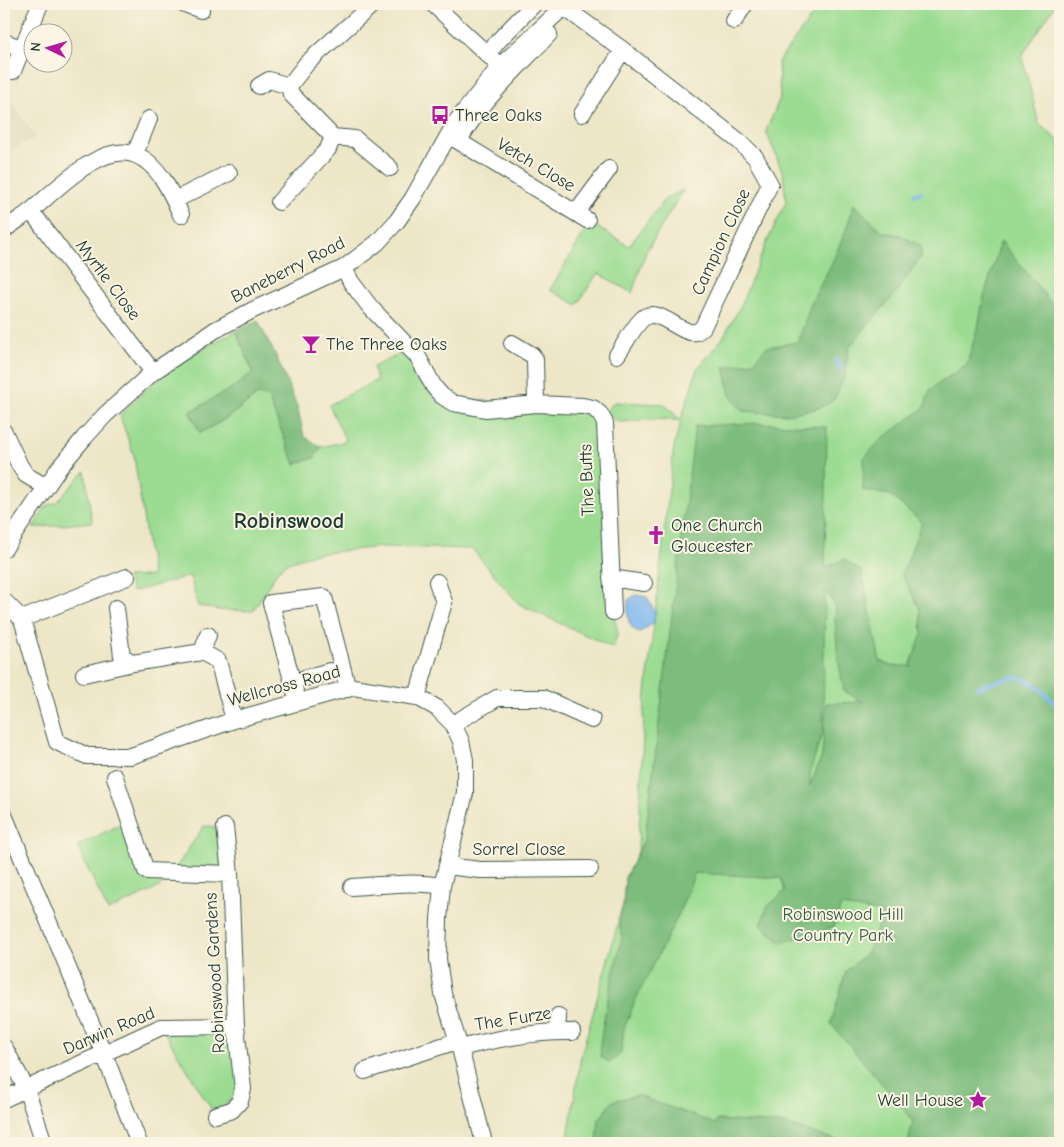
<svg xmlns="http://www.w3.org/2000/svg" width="1064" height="1147" viewBox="0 0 1064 1147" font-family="'Comic Neue',sans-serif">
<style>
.built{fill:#ded9b7}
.green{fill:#9bdc92;stroke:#5d8c63}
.forest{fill:#7cbc7c;stroke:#4e7c58;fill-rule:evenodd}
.water{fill:#7db6ed;stroke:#4e7a90}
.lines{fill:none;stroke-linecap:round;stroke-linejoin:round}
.stream{stroke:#7db6ed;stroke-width:4}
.minor-casing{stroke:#3e564a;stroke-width:18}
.minor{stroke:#fff;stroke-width:16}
.labels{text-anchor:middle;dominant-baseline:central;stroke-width:4;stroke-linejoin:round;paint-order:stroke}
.poi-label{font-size:18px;fill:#1f3d34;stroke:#fcf5e5;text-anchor:start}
.street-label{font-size:18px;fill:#1f3d34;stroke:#fcf5e5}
.park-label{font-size:18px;fill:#385d47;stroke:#fcf5e5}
.district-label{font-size:22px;font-weight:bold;fill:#1f3d34;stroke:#fcf5e5}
</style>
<rect width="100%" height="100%" fill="#fcf5e5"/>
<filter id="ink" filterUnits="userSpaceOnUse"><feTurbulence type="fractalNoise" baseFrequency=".02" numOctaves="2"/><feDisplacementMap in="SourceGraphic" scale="10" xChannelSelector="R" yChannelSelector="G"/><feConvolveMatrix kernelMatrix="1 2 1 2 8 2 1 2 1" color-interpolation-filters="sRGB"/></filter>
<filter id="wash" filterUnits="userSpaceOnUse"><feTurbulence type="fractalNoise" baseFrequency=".0096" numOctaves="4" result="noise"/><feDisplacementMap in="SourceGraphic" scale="20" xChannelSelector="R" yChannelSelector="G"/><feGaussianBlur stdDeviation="1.12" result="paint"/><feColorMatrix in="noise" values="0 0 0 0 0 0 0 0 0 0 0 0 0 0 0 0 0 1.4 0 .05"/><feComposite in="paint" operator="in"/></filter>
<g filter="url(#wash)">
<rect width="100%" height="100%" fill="#ede6c7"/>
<path class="built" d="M 4,92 L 36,137 L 4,154 Z"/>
<path class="green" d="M 821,4 L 1056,4 L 1022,56 L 1039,124 L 1060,142 L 1060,1143 L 567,1143 L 581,1056 L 623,905 L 625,878 L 638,852 L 644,711 L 674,446 L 681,421 L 667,419 L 620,422 L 614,420 L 605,412 L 614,402 L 664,404 L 681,420 L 697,369 L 722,339 L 741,305 L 765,246 L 786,202 L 783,173 L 766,131 L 780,98 L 778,62 Z
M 683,190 L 646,252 L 632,293 L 598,273 L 577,305 L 550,290 L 586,229 L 591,232 L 595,226 L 629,246 L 665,199 Z
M 236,331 L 253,372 L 237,385 L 190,413 L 200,433 L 227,418 L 258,395 L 268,398 L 295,464 L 314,458 L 321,447 L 346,441 L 329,405 L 377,380 L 373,367 L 411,349 L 442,396 L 600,414 L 613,612 L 618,633 L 613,648 L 519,604 L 472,549 L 381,547 L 314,554 L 288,562 L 278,570 L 253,611 L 219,610 L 198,606 L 190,576 L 132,592 L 127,577 L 152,576 L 134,456 L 120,416 C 152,379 193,352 236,331 Z
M 85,471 L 92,522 L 33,528 L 46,506 L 57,502 Z
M 129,820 L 146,871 L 173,872 L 204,826 L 225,827 L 230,874 L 169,880 L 154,890 L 108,911 L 77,846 Z
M 236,1026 L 243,1089 L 215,1115 L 161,1027 Z"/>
<path class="forest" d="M 854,204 L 883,232 L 900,235 L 921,246 L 921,257 L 894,295 L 849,347 L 845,376 L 834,400 L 819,408 L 787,414 L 742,411 L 730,395 L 724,367 L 754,362 L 766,347 L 798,342 L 812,301 L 832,263 L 846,230 Z
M 1001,241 L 1060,314 L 1060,702 L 1056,699 L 1054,702 L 1060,709 L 1060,1143 L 908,1143 L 913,1120 L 831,1024 L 846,971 L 867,953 L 883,913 L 841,906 L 834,927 L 781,943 L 761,925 L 767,907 L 785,891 L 781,878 L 695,873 L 677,918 L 635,1001 L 624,1029 L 621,1053 L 610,1063 L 601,1057 L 600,1044 L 606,1007 L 622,937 L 618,919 L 623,906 L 625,878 L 645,838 L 695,426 L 758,423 L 827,427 L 825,568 L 844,559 L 862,572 L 880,661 L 891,666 L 910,666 L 922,634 L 920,609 L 902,575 L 922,522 L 890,495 L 863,490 L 864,458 L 882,439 L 924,408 L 930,390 L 967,364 L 979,322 L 984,296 ZM 825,590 L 836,607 L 835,619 L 838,659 L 844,691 L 863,702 L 826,703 L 822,756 L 810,786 L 810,772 L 823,730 Z
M 258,321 L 276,356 L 297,406 L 304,436 L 321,447 L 314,458 L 295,464 L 268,398 L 257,395 L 227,418 L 200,433 L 190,412 L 237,385 L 253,372 L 236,331 Z
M 638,1095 C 663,1106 689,1113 715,1124 L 717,1120 L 784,1124 L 846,1143 L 707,1143 L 707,1141 L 706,1143 L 597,1143 L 599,1119 L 613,1101 Z"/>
<path class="water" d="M 636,595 L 647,597 L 655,612 L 654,623 L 640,632 C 625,628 628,613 628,600 Z"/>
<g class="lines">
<path class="stream" d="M 914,195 L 921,192
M 836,360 L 841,369
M 977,688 C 988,684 1000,680 1011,678 C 1030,674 1048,697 1060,709"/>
</g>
</g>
<g filter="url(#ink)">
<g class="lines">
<g class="minor-casing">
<path id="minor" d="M 185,4 L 201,10
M 433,4 L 500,66
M 565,8 L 623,50 L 740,142 L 755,157 L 770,184 L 703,327 C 701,329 699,331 696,332 C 681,336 657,304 642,319 C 632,329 625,344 617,355
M 734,21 L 745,4
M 4,42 L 22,48
M 487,54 L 499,40 L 534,4
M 13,71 L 40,4
M 259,86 L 269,80 L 289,86
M 582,114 L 623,50
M 450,136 L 587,220
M 333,137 L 355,139 L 390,168
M 459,141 C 481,100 517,69 549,34
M 135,154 L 149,119
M 175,200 L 229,173
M 279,202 L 328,149 L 333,137 L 291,94 L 289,86 L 307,63 L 373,4
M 31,211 L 153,372
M 576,213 L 609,169
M 4,230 C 13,223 23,217 32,210 C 56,190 102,141 136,155 C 159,164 172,194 181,215
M 344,268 L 351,282 L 371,308 L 418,357 L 434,387 L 442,396 L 453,403 L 485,409 L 536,404 L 583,406 L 593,408 L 600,414 L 605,423 L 613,612
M 512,343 L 532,355 L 535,359 L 536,404
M 4,432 L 20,466 L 26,475 L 46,487
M 4,549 L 59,468 L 84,438 L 105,415 L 153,372 L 215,330 L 253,310 L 344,268 L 377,243 L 397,221 L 413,198 L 456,122 L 500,66 L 567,4
M 611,578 L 644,583
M 4,601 L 22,619 L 57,742 L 87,756 L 131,756 L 234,720 L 353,687 L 417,697 L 437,708 L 453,724 L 461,741 L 465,760 L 465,793 L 442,886 L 439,919 L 438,959 L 443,994 L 460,1048 L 484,1143
M 116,608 L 122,656 L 133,663 L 202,652 L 218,661 L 234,720
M 22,619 L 127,577
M 202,652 L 208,635
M 84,674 L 133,663
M 305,678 L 330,671
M 417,697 L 444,602 L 437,582
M 298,702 L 271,603 L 324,597 L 348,689
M 453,724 L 497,698 L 543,698 L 592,720
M 115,777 L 146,871 L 230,874 L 236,1026 L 243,1089 L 240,1101 L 232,1110 L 215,1115
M 4,815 L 104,1054 L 139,1143
M 225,827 L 230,874
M 447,866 L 480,870 L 590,869
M 352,887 C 382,885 412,881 442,886
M 557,1032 L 558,1016
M 4,1047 L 26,1088 L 44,1143
M 460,1048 C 497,1039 534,1031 572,1032
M 365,1071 L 457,1041
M 4,1099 L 161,1027 L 236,1026"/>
</g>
<use href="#minor" class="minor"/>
</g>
</g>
<defs>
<g id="bus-bare" transform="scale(1.5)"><path d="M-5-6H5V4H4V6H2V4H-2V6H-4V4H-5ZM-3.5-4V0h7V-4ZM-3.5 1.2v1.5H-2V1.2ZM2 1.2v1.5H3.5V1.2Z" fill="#b5179e" stroke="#fcf5e5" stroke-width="2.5" paint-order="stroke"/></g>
<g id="bar-bare" transform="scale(1.5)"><path d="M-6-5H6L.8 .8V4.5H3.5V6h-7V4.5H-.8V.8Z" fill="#b5179e" stroke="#fcf5e5" stroke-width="2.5" paint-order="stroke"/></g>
<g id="church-bare" transform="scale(1.5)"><path d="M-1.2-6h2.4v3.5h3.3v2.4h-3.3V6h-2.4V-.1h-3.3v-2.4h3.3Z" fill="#b5179e" stroke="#fcf5e5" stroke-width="2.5" paint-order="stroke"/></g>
<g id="sight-bare" transform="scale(1.5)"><path d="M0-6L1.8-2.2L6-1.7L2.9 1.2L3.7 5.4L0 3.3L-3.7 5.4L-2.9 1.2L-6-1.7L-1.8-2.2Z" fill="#b5179e" stroke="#fcf5e5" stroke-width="2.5" paint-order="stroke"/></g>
</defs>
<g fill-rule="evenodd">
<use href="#bus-bare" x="440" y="115"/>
<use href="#bar-bare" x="311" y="344"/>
<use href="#church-bare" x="656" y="535"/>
<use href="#sight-bare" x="978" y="1100"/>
</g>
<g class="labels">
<g class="poi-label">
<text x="455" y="115">Three Oaks</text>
<text x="326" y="344">The Three Oaks</text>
<text x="671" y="525">One Church<tspan x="671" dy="21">Gloucester</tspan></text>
<text x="963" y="1100" text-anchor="end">Well House</text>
</g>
<g class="street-label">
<text transform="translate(536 165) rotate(31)">Vetch Close</text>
<text transform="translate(721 242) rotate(-65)">Campion Close</text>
<text transform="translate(288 270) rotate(-27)">Baneberry Road</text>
<text transform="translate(108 280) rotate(53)">Myrtle Close</text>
<text transform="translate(587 480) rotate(-92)">The Butts</text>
<text transform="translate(284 686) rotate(-15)">Wellcross Road</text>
<text x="519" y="849">Sorrel Close</text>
<text transform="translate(215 973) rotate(-93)">Robinswood Gardens</text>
<text transform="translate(513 1019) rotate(-9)">The Furze</text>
<text transform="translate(109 1031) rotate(-23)">Darwin Road</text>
</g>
<g class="park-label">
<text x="843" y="914">Robinswood Hill<tspan x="843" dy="21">Country Park</tspan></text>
</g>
<g class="district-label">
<text x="289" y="521">Robinswood</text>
</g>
</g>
<rect width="1064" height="1147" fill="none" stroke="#fcf5e5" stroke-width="20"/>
<g transform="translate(48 48) rotate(275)"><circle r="24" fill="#fcf5e5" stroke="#a4ab9e"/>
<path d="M0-4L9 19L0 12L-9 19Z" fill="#b5179e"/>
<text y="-8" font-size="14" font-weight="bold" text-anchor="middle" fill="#1f3d34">N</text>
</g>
</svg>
